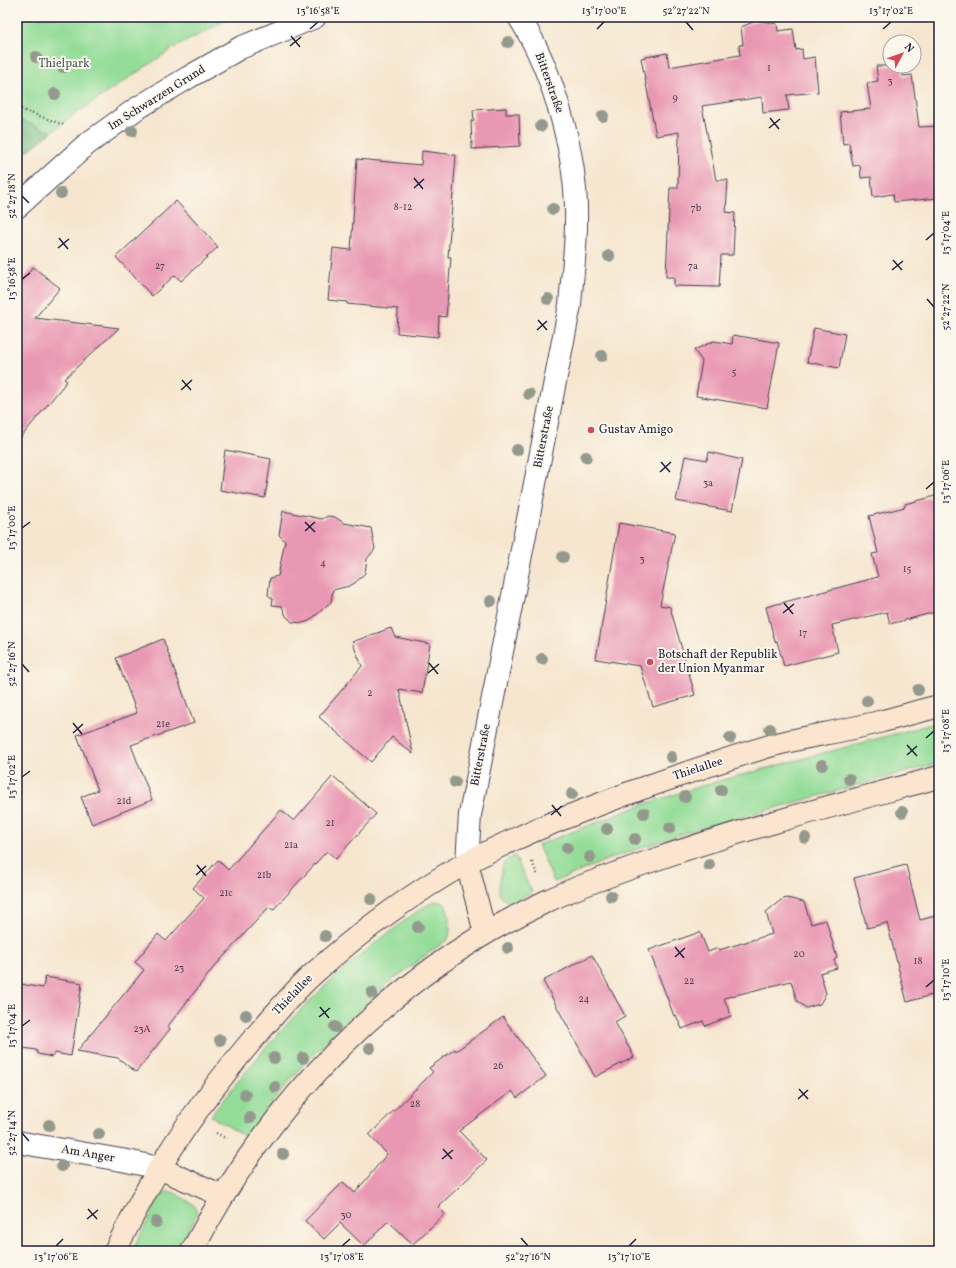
<svg xmlns="http://www.w3.org/2000/svg" width="956" height="1268" viewBox="0 0 956 1268" font-family="Vollkorn,serif">
<style>
.green{fill:#94dd99;stroke:#5b806a}
.forest{fill:#77bc81;stroke:#4c6f5e}
.building{fill:#e998b3}
.lines{fill:none;stroke-linecap:round;stroke-linejoin:round}
.minor-casing{stroke:#423f51;stroke-width:24}
.secondary-casing{stroke:#423f51;stroke-width:24}
.path{stroke:#423f51;stroke-width:2.5;stroke-dasharray:1 3;stroke-linecap:butt}
.minor{stroke:#fff;stroke-width:22}
.secondary{stroke:#fce5cf;stroke-width:22}
.tree{fill:#94998d}
.ticks{fill:none;stroke:#22223b;stroke-width:1.5}
.poi-dot{fill:#d1495b;stroke:#fbf7ec;stroke-width:1.5}
.labels{text-anchor:middle;dominant-baseline:central;stroke-width:4;stroke-linejoin:round;paint-order:stroke}
.number-label{font-size:10px;fill:#544059}
.park-label{font-size:12px;fill:#445a57;stroke:#fbf7ec}
.street-label{font-size:12px;fill:#22223b;stroke:#fbf7ec}
.poi-label{font-size:12px;fill:#22223b;stroke:#fbf7ec;text-anchor:start}
.neatline{fill:none;stroke:#22223b;stroke-width:1.5}
.ticks-label{font-size:10px;text-anchor:middle;fill:#22223b}
</style>
<rect width="100%" height="100%" fill="#fbf7ec"/>
<filter id="ink" filterUnits="userSpaceOnUse"><feTurbulence type="fractalNoise" baseFrequency=".025" numOctaves="2"/><feDisplacementMap in="SourceGraphic" scale="8" xChannelSelector="R" yChannelSelector="G"/><feConvolveMatrix kernelMatrix="1 2 1 2 8 2 1 2 1" color-interpolation-filters="sRGB"/></filter>
<filter id="wash" filterUnits="userSpaceOnUse"><feTurbulence type="fractalNoise" baseFrequency=".012" numOctaves="4" result="noise"/><feDisplacementMap in="SourceGraphic" scale="16" xChannelSelector="R" yChannelSelector="G"/><feGaussianBlur stdDeviation="0.9" result="paint"/><feColorMatrix in="noise" values="0 0 0 0 0 0 0 0 0 0 0 0 0 0 0 0 0 1.4 0 .05"/><feComposite in="paint" operator="in"/></filter>
<g filter="url(#wash)">
<rect width="100%" height="100%" fill="#f6e6cf"/>
<path class="green" d="M 17,17 L 232,17 L 172,49 L 72,116 L 17,159 Z
M 939,722 L 939,763 L 691,831 L 609,859 L 554,882 L 538,845 L 642,805 L 701,786 Z
M 515,856 L 532,892 L 516,901 L 510,902 C 496,899 499,887 501,875 C 502,871 502,866 504,863 C 507,859 511,858 515,856 Z
M 436,901 L 444,903 C 450,911 452,930 448,939 L 391,981 L 340,1028 L 302,1066 L 274,1100 L 246,1137 L 211,1116 C 263,1047 320,983 390,932 C 405,921 419,908 436,901 Z
M 166,1192 L 173,1192 L 193,1204 C 196,1207 197,1211 196,1216 L 177,1251 L 132,1251 L 161,1196 Z"/>
<path class="forest" d="M 17,119 L 52,132 L 17,159 Z"/>
<g id="blocks">
<path class="building" d="M 758,20 L 777,24 L 778,31 L 793,29 L 796,50 L 802,49 L 803,59 L 815,57 L 818,92 L 787,95 L 789,110 L 763,113 L 762,97 L 702,106 L 716,180 L 728,180 L 726,212 L 735,213 L 733,255 L 721,255 L 719,287 L 674,286 L 674,277 L 666,277 L 670,188 L 678,188 L 679,132 L 656,136 L 641,58 L 667,53 L 669,67 L 740,55 L 739,45 L 743,45 L 741,27 Z
M 876,66 L 902,66 L 903,76 L 912,75 L 919,127 L 939,126 L 939,198 L 894,202 L 893,194 L 873,197 L 871,177 L 861,178 L 860,165 L 853,166 L 849,143 L 843,144 L 840,112 L 871,109 L 867,83 L 878,81 Z
M 506,108 L 506,114 L 519,114 L 520,146 L 472,149 L 471,121 L 474,120 L 473,110 Z
M 422,151 L 456,155 L 448,257 L 451,257 L 446,317 L 439,316 L 438,337 L 397,333 L 398,309 L 347,304 L 347,302 L 328,300 L 333,248 L 351,250 L 357,159 L 421,165 Z
M 176,201 L 218,247 L 181,281 L 175,275 L 152,296 L 116,257 Z
M 33,267 L 60,288 L 35,318 L 119,328 L 64,379 L 67,381 L 17,442 L 17,286 Z
M 814,328 L 845,334 L 839,368 L 807,362 Z
M 733,335 L 779,343 L 767,408 L 696,396 L 702,361 L 694,350 L 714,341 L 732,344 Z
M 225,450 L 271,459 L 265,498 L 220,490 Z
M 709,452 L 742,460 L 732,511 L 676,501 L 685,456 L 707,460 Z
M 939,495 L 939,611 L 890,624 L 887,612 L 832,625 L 838,652 L 784,666 L 777,641 L 775,642 L 766,607 L 878,577 L 872,554 L 878,553 L 869,516 L 905,507 L 905,504 Z
M 283,511 L 322,519 L 328,516 L 335,517 L 344,523 L 371,528 L 375,549 L 367,559 L 365,573 L 355,583 L 349,586 L 333,590 L 331,602 L 309,621 L 303,623 L 292,622 L 286,616 L 282,606 L 272,605 L 273,599 L 268,595 L 270,578 L 278,576 L 285,541 L 279,535 Z
M 619,523 L 675,533 L 660,605 L 670,607 L 695,695 L 653,707 L 640,666 L 596,659 Z
M 391,628 L 395,637 L 430,644 L 422,693 L 399,689 L 413,754 L 392,737 L 371,762 L 319,717 L 362,666 L 352,642 Z
M 163,639 L 194,723 L 131,745 L 152,800 L 92,824 L 81,797 L 98,790 L 77,735 L 137,713 L 116,658 Z
M 333,776 L 376,814 L 336,859 L 327,851 L 273,910 L 269,907 L 214,967 L 168,1026 L 170,1029 L 136,1072 L 118,1058 L 77,1051 L 144,970 L 135,962 L 158,934 L 166,941 L 204,898 L 193,888 L 218,860 L 228,870 L 281,810 L 294,821 Z
M 906,865 L 920,920 L 939,915 L 939,993 L 907,1002 L 887,923 L 867,928 L 854,878 Z
M 787,898 L 804,902 L 811,924 L 826,920 L 837,958 L 834,960 L 837,968 L 820,973 L 826,993 L 820,1004 L 806,1008 L 797,1001 L 791,981 L 724,998 L 731,1016 L 705,1026 L 703,1021 L 682,1029 L 676,1015 L 674,1016 L 649,950 L 700,932 L 708,952 L 718,948 L 719,950 L 772,934 L 766,912 L 781,900 Z
M 592,955 L 625,1016 L 615,1022 L 634,1057 L 595,1077 L 543,981 Z
M 45,977 L 82,983 L 71,1056 L 55,1053 L 52,1057 L 38,1054 L 36,1050 L 17,1047 L 17,1003 L 20,984 L 43,988 Z
M 503,1017 L 546,1076 L 517,1098 L 512,1091 L 459,1131 L 487,1160 L 438,1207 L 445,1214 L 413,1244 L 388,1221 L 364,1246 L 340,1223 L 324,1239 L 305,1221 L 343,1182 L 355,1193 L 387,1154 L 369,1135 L 433,1072 L 429,1068 L 455,1049 L 456,1051 Z"/>
</g>
</g>
<g filter="url(#ink)">
<use href="#blocks" fill-opacity="0" stroke="#423f51" stroke-width="1"/>
<g class="lines">
<g class="minor-casing">
<path id="minor" d="M 17,207 L 87,144 L 136,109 L 189,77 L 240,48 L 315,17
M 467,863 L 470,815 L 570,305 C 572,278 576,250 576,223 C 578,158 554,72 519,17
M 17,1142 L 127,1161 L 159,1168"/>
</g>
<g class="secondary-casing">
<path id="secondary" d="M 467,863 L 485,933
M 159,1168 L 223,1196
M 115,1251 C 129,1223 143,1195 159,1169 C 188,1120 223,1074 260,1031 C 277,1012 294,991 313,974 C 357,934 415,891 468,862 C 523,833 581,811 640,789 C 683,774 728,758 773,745 C 808,736 844,731 879,722 C 899,717 919,711 939,706
M 192,1251 C 269,1102 394,972 547,901 C 581,885 616,873 651,861 C 745,828 843,803 939,777"/>
</g>
<path class="path" d="M 17,108 L 64,125
M 532,862 L 537,874
M 216,1133 L 227,1139"/>
<use href="#minor" class="minor"/>
<use href="#secondary" class="secondary"/>
</g>
<g class="tree">
<circle cx="508" cy="42" r="6"/>
<circle cx="36" cy="57" r="6"/>
<circle cx="63" cy="67" r="6"/>
<circle cx="55" cy="94" r="6"/>
<circle cx="603" cy="116" r="6"/>
<circle cx="541" cy="126" r="6"/>
<circle cx="132" cy="131" r="6"/>
<circle cx="61" cy="193" r="6"/>
<circle cx="553" cy="209" r="6"/>
<circle cx="609" cy="256" r="6"/>
<circle cx="548" cy="299" r="6"/>
<circle cx="602" cy="356" r="6"/>
<circle cx="529" cy="394" r="6"/>
<circle cx="517" cy="450" r="6"/>
<circle cx="586" cy="457" r="6"/>
<circle cx="563" cy="557" r="6"/>
<circle cx="491" cy="601" r="6"/>
<circle cx="542" cy="659" r="6"/>
<circle cx="918" cy="690" r="6"/>
<circle cx="867" cy="701" r="6"/>
<circle cx="770" cy="729" r="6"/>
<circle cx="730" cy="738" r="6"/>
<circle cx="671" cy="757" r="6"/>
<circle cx="822" cy="765" r="6"/>
<circle cx="849" cy="779" r="6"/>
<circle cx="455" cy="782" r="6"/>
<circle cx="721" cy="790" r="6"/>
<circle cx="572" cy="794" r="6"/>
<circle cx="685" cy="797" r="6"/>
<circle cx="902" cy="812" r="6"/>
<circle cx="644" cy="813" r="6"/>
<circle cx="670" cy="828" r="6"/>
<circle cx="607" cy="829" r="6"/>
<circle cx="805" cy="838" r="6"/>
<circle cx="635" cy="839" r="6"/>
<circle cx="567" cy="848" r="6"/>
<circle cx="590" cy="857" r="6"/>
<circle cx="709" cy="865" r="6"/>
<circle cx="611" cy="896" r="6"/>
<circle cx="371" cy="899" r="6"/>
<circle cx="418" cy="927" r="6"/>
<circle cx="325" cy="936" r="6"/>
<circle cx="508" cy="948" r="6"/>
<circle cx="372" cy="993" r="6"/>
<circle cx="246" cy="1015" r="6"/>
<circle cx="335" cy="1027" r="6"/>
<circle cx="220" cy="1040" r="6"/>
<circle cx="370" cy="1048" r="6"/>
<circle cx="274" cy="1058" r="6"/>
<circle cx="303" cy="1058" r="6"/>
<circle cx="275" cy="1087" r="6"/>
<circle cx="245" cy="1095" r="6"/>
<circle cx="250" cy="1118" r="6"/>
<circle cx="49" cy="1125" r="6"/>
<circle cx="99" cy="1134" r="6"/>
<circle cx="283" cy="1154" r="6"/>
<circle cx="62" cy="1166" r="6"/>
<circle cx="156" cy="1222" r="6"/>
</g>
</g>
<path class="ticks" d="M 686,22 L 693,30M 310,29 L 318,22M 597,29 L 604,22M 883,29 L 891,22M 291,36 L 300,47M 290,46 L 301,37M 770,118 L 779,129M 769,128 L 780,119M 414,178 L 423,189M 414,188 L 424,179M 22,196 L 29,203M 59,238 L 68,249M 926,240 L 934,233M 58,248 L 69,239M 893,260 L 902,270M 892,270 L 903,261M 22,279 L 30,273M 927,299 L 934,307M 538,320 L 547,330M 537,330 L 547,321M 182,380 L 191,390M 181,390 L 192,380M 661,462 L 670,472M 660,472 L 671,462M 926,489 L 934,482M 305,522 L 315,532M 22,528 L 30,522M 305,531 L 315,522M 784,603 L 793,614M 783,613 L 794,604M 429,663 L 438,674M 22,664 L 29,672M 428,673 L 439,664M 73,723 L 82,734M 73,733 L 83,724M 926,738 L 934,731M 907,745 L 917,756M 907,755 L 917,746M 22,777 L 30,771M 552,805 L 561,816M 551,815 L 562,806M 197,865 L 206,876M 196,875 L 206,866M 675,947 L 684,958M 675,957 L 685,948M 926,987 L 934,980M 320,1007 L 329,1018M 319,1017 L 330,1008M 22,1026 L 30,1020M 799,1089 L 808,1099M 798,1099 L 808,1090M 22,1133 L 29,1141M 443,1149 L 452,1159M 442,1159 L 453,1150M 88,1209 L 97,1219M 87,1219 L 98,1210M 521,1238 L 528,1246M 56,1246 L 63,1239M 342,1246 L 350,1239M 629,1246 L 636,1239"/>
<g class="poi-dot">
<circle cx="591" cy="430" r="4"/>
<circle cx="650" cy="662" r="4"/>
</g>
<g class="labels">
<g class="number-label">
<text x="769" y="68">1</text>
<text x="890" y="81">3</text>
<text x="675" y="98">9</text>
<text x="403" y="207">8-12</text>
<text x="696" y="208">7b</text>
<text x="160" y="266">27</text>
<text x="693" y="266">7a</text>
<text x="734" y="372">5</text>
<text x="708" y="483">3a</text>
<text x="642" y="559">3</text>
<text x="323" y="563">4</text>
<text x="907" y="569">15</text>
<text x="803" y="633">17</text>
<text x="370" y="693">2</text>
<text x="163" y="724">21e</text>
<text x="124" y="801">21d</text>
<text x="330" y="823">21</text>
<text x="291" y="845">21a</text>
<text x="264" y="875">21b</text>
<text x="226" y="893">21c</text>
<text x="799" y="954">20</text>
<text x="918" y="961">18</text>
<text x="179" y="968">23</text>
<text x="689" y="981">22</text>
<text x="584" y="999">24</text>
<text x="142" y="1029">23A</text>
<text x="498" y="1066">26</text>
<text x="415" y="1104">28</text>
<text x="346" y="1215">30</text>
</g>
<g class="park-label">
<text x="64" y="64">Thielpark</text>
</g>
<g class="street-label">
<text transform="translate(549 83) rotate(70)">Bitterstraße</text>
<text transform="translate(157 98) rotate(-32)">Im Schwarzen Grund</text>
<text transform="translate(544 437) rotate(-79)">Bitterstraße</text>
<text transform="translate(481 755) rotate(-79)">Bitterstraße</text>
<text transform="translate(698 769) rotate(-18)">Thielallee</text>
<text transform="translate(293 995) rotate(-46)">Thielallee</text>
<text transform="translate(88 1154) rotate(10)">Am Anger</text>
</g>
<g class="poi-label">
<text x="599" y="430">Gustav Amigo</text>
<text x="658" y="655">Botschaft der Republik<tspan x="658" dy="14">der Union Myanmar</tspan></text>
</g>
</g>
<rect width="956" height="1268" fill="none" stroke="#fbf7ec" stroke-width="44"/>
<g transform="translate(902 54) rotate(49)"><circle r="19" fill="#fbf7ec" stroke="#a4a2a5"/>
<path d="M0-3L7 15L0 10L-7 15Z" fill="#d1495b"/>
<text y="-6" font-size="11" font-weight="bold" text-anchor="middle" fill="#22223b">N</text>
</g>
<rect x="22" y="22" width="912" height="1224" class="neatline"/>
<g class="ticks-label">
<text x="318" y="14">13°16'58"E</text>
<text x="604" y="14">13°17'00"E</text>
<text x="686" y="14">52°27'22"N</text>
<text x="891" y="14">13°17'02"E</text>
<text transform="translate(11 196) rotate(-90)" y="4">52°27'18"N</text>
<text transform="translate(945 233) rotate(-90)" y="4">13°17'04"E</text>
<text transform="translate(11 279) rotate(-90)" y="4">13°16'58"E</text>
<text transform="translate(945 307) rotate(-90)" y="4">52°27'22"N</text>
<text transform="translate(945 482) rotate(-90)" y="4">13°17'06"E</text>
<text transform="translate(11 528) rotate(-90)" y="4">13°17'00"E</text>
<text transform="translate(11 664) rotate(-90)" y="4">52°27'16"N</text>
<text transform="translate(945 731) rotate(-90)" y="4">13°17'08"E</text>
<text transform="translate(11 777) rotate(-90)" y="4">13°17'02"E</text>
<text transform="translate(945 980) rotate(-90)" y="4">13°17'10"E</text>
<text transform="translate(11 1026) rotate(-90)" y="4">13°17'04"E</text>
<text transform="translate(11 1133) rotate(-90)" y="4">52°27'14"N</text>
<text x="56" y="1260">13°17'06"E</text>
<text x="342" y="1260">13°17'08"E</text>
<text x="528" y="1260">52°27'16"N</text>
<text x="629" y="1260">13°17'10"E</text>
</g>
</svg>
